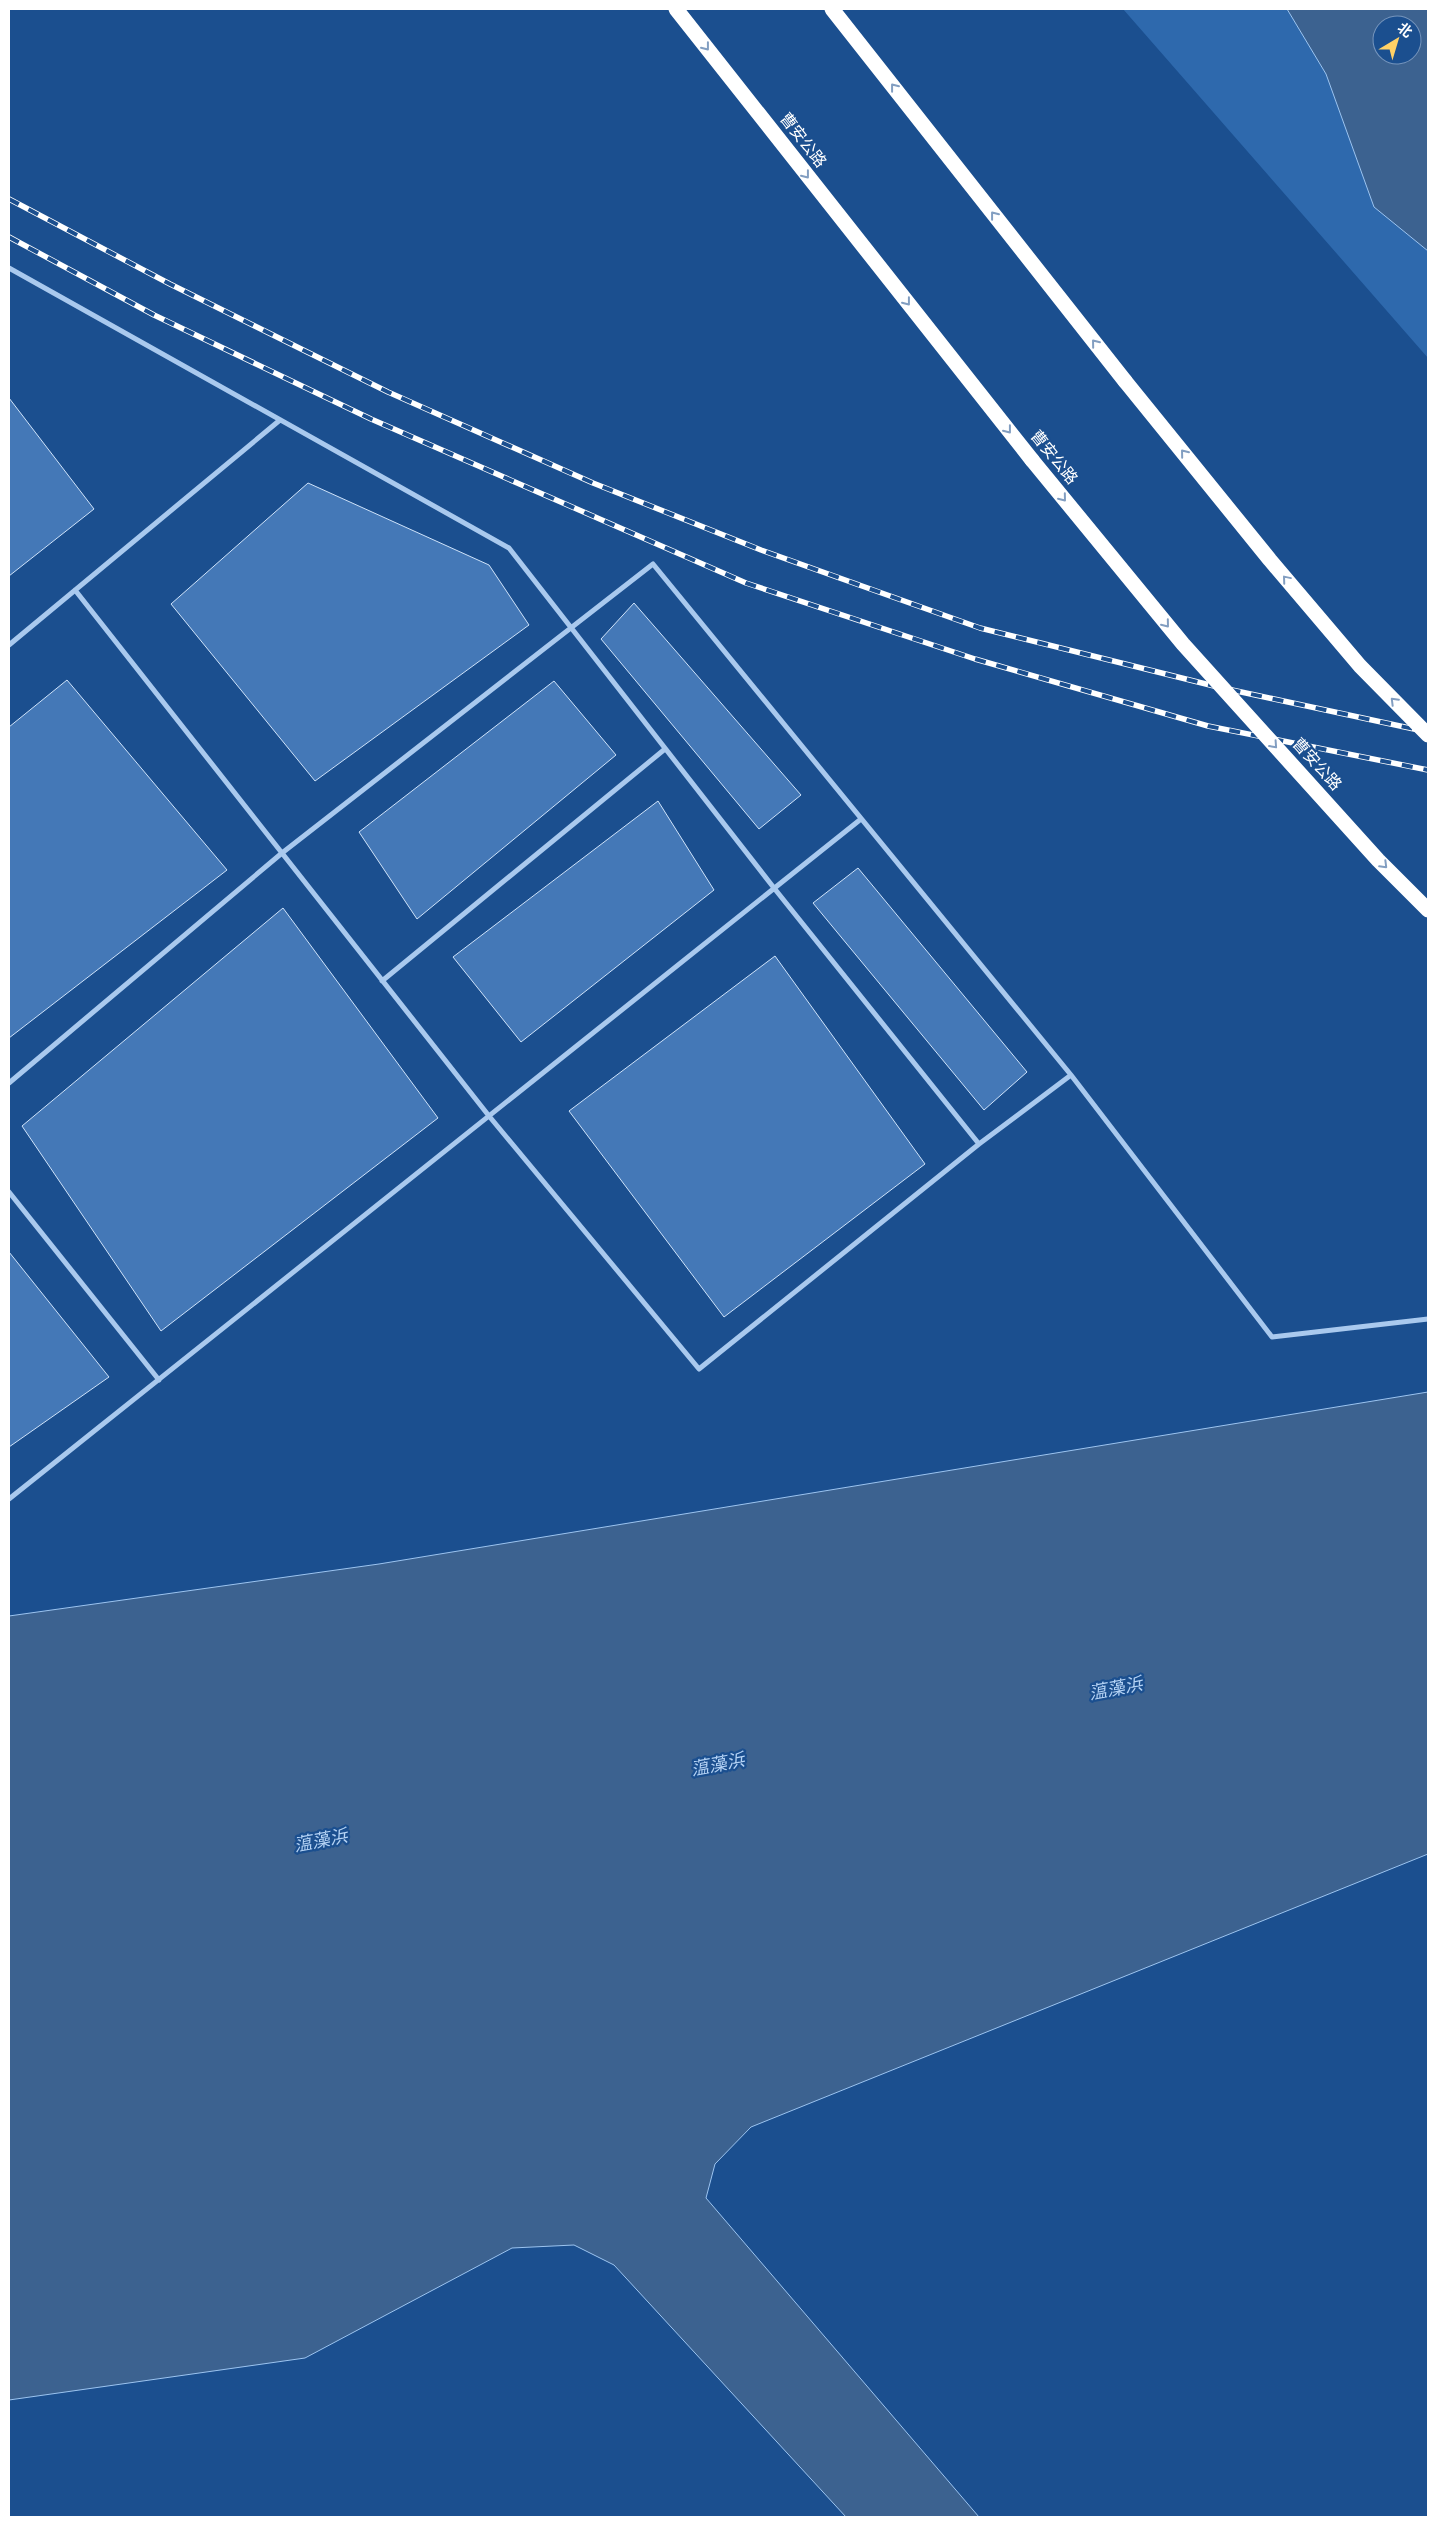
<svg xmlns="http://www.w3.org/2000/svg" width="1437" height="2526" viewBox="0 0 1437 2526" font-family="Overpass,'Noto Sans SC',sans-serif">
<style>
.green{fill:#2e69ad;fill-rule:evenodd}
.water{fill:#3c6290;stroke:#9cc4f0;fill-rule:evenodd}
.building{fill:#4478b7;stroke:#cfe3fa}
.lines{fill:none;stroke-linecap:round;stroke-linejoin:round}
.street{stroke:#a9c9ee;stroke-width:5}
.highway{stroke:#fff;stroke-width:15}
.rail-casing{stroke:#fff;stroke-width:5.5}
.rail{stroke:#1b4f8f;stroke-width:4;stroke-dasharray:11;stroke-linecap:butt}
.highway-bridge{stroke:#fff;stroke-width:15}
.oneway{stroke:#829ec1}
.labels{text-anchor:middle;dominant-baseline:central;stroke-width:4.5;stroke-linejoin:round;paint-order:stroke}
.street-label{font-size:16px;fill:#fff;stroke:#1b4f8f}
.water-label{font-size:18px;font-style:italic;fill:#b5d3f5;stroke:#1b4f8f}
</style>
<rect width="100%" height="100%" fill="#1b4f8f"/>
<path class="green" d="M 1123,9 L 1428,9 L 1428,358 ZM 1382,25 L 1412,25 L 1412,55 L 1382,55 Z"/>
<path class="water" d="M 1287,9 L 1428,9 L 1428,251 L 1374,207 L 1326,74 ZM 1382,25 L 1412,25 L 1412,55 L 1382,55 Z
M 1428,1392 L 1428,1854 L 751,2127 L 715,2164 L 706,2198 L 979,2517 L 846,2517 L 614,2265 L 574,2245 L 512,2248 L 305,2358 L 9,2400 L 9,1616 L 379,1564 Z"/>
<path class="building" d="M 9,398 L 94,509 L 9,576 Z
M 308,483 L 489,565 L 529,625 L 315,781 L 171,604 Z
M 634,603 L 801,795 L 759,829 L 601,639 Z
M 67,680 L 227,870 L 9,1038 L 9,727 Z
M 554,681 L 616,755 L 417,919 L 359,832 Z
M 658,801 L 714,890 L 521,1042 L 453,957 Z
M 858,868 L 1027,1072 L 984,1110 L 813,903 Z
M 283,908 L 438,1118 L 161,1331 L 22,1126 Z
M 775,956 L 925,1164 L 724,1317 L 569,1111 Z
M 9,1252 L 109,1377 L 9,1447 Z"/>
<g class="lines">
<path class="street" d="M 9,268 L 509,548 L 774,888 L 979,1144 L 699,1369 L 489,1116 L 75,590
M 9,645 L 280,420
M 382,981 L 665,749
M 1071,1075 L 1272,1337 L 1428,1319
M 9,1083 L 282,853 L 653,564 L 1071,1075 L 979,1144
M 9,1192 L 159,1380
M 9,1499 L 861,819"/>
<path class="highway" d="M 676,9 L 1032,460
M 832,9 L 1125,381"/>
<g class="rail-casing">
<path id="rail" d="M 9,199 L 170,284 L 388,392 L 593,483 L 761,550 L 980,628 L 1218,687 L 1428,732
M 9,237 L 154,315 L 371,419 L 746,583 L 975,659 L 1208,726 L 1428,770"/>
</g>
<use href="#rail" class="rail"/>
<path class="highway-bridge" d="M 1125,381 L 1270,560 L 1360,666 L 1428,735
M 1032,460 L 1183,644 L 1378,860 L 1428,910"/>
</g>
<defs><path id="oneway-chevron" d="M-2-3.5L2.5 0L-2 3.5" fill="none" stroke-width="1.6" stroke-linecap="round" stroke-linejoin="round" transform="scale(1.25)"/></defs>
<g class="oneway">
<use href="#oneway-chevron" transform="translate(706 47) rotate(52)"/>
<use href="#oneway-chevron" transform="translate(894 87) rotate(-128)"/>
<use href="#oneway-chevron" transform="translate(806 175) rotate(52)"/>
<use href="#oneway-chevron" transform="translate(994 215) rotate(-128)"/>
<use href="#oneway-chevron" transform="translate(907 302) rotate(52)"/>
<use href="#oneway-chevron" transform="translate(1095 343) rotate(-129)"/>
<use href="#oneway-chevron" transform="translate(1008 430) rotate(52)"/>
<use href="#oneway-chevron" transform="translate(1184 453) rotate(-129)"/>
<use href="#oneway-chevron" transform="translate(1063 498) rotate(51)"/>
<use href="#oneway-chevron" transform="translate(1286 579) rotate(-130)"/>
<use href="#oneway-chevron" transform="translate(1166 624) rotate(51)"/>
<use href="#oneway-chevron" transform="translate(1394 701) rotate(-135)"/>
<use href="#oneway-chevron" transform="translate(1274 745) rotate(48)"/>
<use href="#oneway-chevron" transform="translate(1384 865) rotate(45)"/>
</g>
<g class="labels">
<g class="street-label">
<text transform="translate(802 141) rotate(52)">曹安公路</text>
<text transform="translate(1053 458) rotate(51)">曹安公路</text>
<text transform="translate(1316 765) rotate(48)">曹安公路</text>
</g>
<g class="water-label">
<text transform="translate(1116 1690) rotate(-11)">蕰藻浜</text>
<text transform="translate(718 1766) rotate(-11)">蕰藻浜</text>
<text transform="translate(321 1842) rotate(-11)">蕰藻浜</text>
</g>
</g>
<rect width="1437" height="2526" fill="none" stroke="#ffffff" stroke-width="20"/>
<g transform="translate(1397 40) rotate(38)"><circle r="24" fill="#1b4f8f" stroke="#7695bc"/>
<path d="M0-4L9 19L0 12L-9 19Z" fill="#ffd166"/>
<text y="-8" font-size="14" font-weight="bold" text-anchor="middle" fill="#ffffff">北</text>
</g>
</svg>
